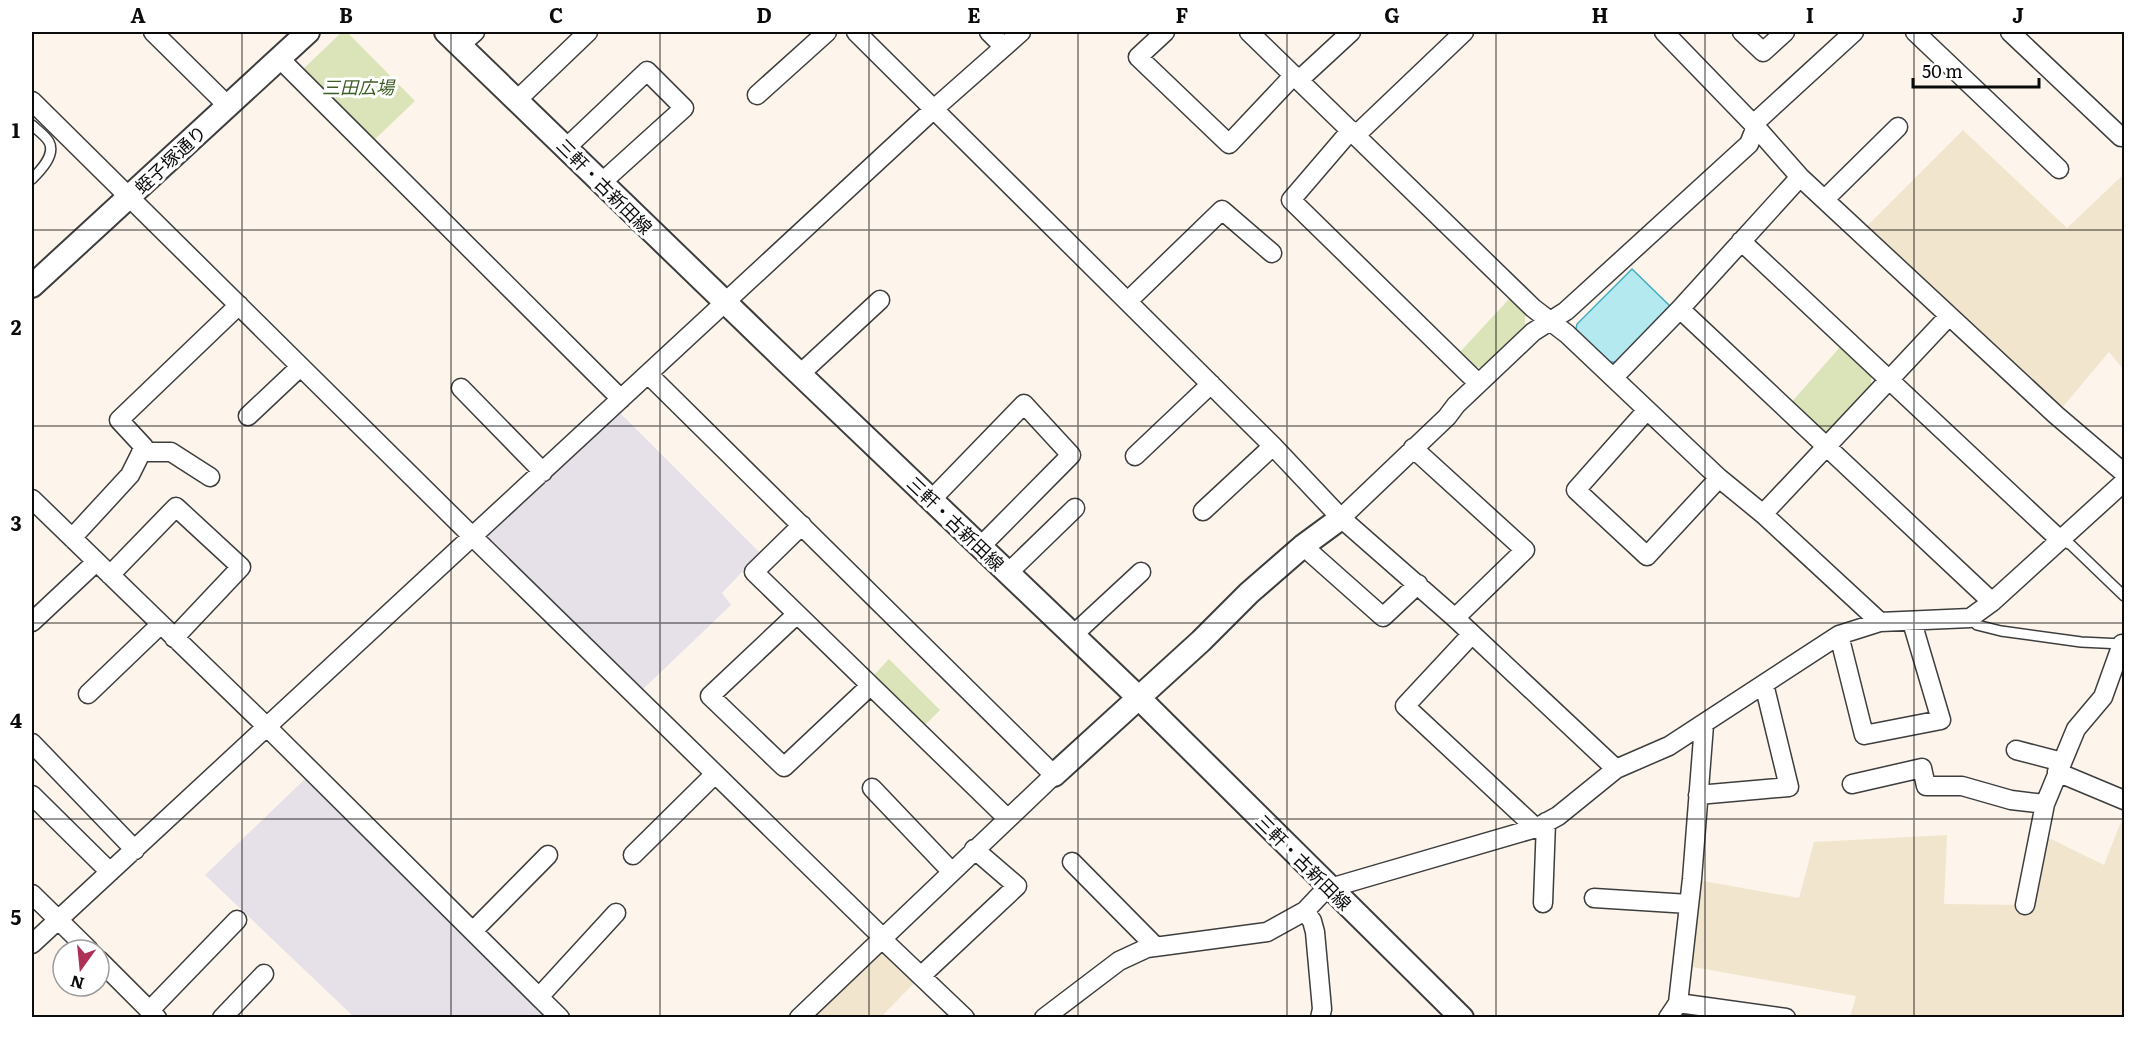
<svg xmlns="http://www.w3.org/2000/svg" width="2156" height="1049" viewBox="0 0 2156 1049" font-family="Literata,'Noto Sans JP',serif">
<style>
.industrial{fill:#e6e0e9}
.farmland{fill:#f1e5cd}
.green{fill:#dae4b8}
.water{fill:#b4e9f0;stroke:#41adc1;stroke-width:1.5}
.lines{fill:none;stroke-linecap:round;stroke-linejoin:round}
.service-casing{stroke:#3e3e3e;stroke-width:12}
.minor-casing{stroke:#3e3e3e;stroke-width:21}
.tertiary-casing{stroke:#3e3e3e;stroke-width:26}
.service{stroke:#fff;stroke-width:9}
.minor{stroke:#fff;stroke-width:18}
.tertiary{stroke:#fff;stroke-width:22}
.grid{fill:none;stroke:#0b0b0b;stroke-width:1.5;stroke-opacity:0.55}
.labels{text-anchor:middle;dominant-baseline:central;stroke-width:6;stroke-linejoin:round;paint-order:stroke}
.park-label{font-size:18px;font-style:italic;fill:#3c5c22;stroke:#fff}
.street-label{font-size:18px;fill:#0b0b0b;stroke:#fff}
.neatline{fill:none;stroke:#0b0b0b;stroke-width:2}
.grid-label{font-size:20px;text-anchor:middle;font-weight:bold;fill:#0b0b0b}
</style>
<rect width="100%" height="100%" fill="#fdf5eb"/>
<path class="industrial" d="M 619,412 L 760,553 L 722,593 L 731,605 L 640,692 L 488,547 L 489,532 Z
M 305,779 L 550,1017 L 354,1017 L 205,875 Z"/>
<path class="farmland" d="M 1963,130 L 2067,228 L 2124,174 L 2124,370 L 2109,352 L 2056,415 L 1860,233 Z
M 2124,814 L 2124,1017 L 1850,1017 L 1856,996 L 1682,965 L 1692,879 L 1799,898 L 1814,842 L 1947,835 L 1944,904 L 2025,905 L 2039,833 L 2104,865 Z
M 882,939 L 922,975 L 881,1017 L 799,1018 Z"/>
<path class="green" d="M 342,32 L 347,32 L 415,101 L 371,143 L 301,71 Z
M 1510,298 L 1525,313 L 1525,326 L 1482,368 L 1471,366 L 1459,353 Z
M 1840,347 L 1871,376 L 1871,386 L 1827,431 L 1817,431 L 1789,405 Z
M 889,659 L 940,710 L 923,727 L 872,677 Z"/>
<path class="water" d="M 1632,269 L 1671,307 L 1618,362 L 1608,362 L 1575,334 L 1577,324 Z"/>
<g class="lines">
<g class="service-casing">
<path id="service" d="M 32,125 C 36,129 46,136 49,142 C 56,155 40,171 32,179
M 2060,540 L 2071,545 L 2124,596
M 1970,618 L 1977,625 L 2001,631 L 2081,642 L 2122,644"/>
</g>
<g class="minor-casing">
<path id="minor" d="M 153,32 L 227,105
M 856,32 L 1273,446 L 1341,518 L 1455,618 L 1616,769
M 989,32 L 1004,47
M 1165,32 L 1138,57 L 1229,144 L 1294,75
M 1249,32 L 1533,308 L 1567,334 L 1719,478 L 1763,514 L 1880,622
M 1664,32 L 1755,126 L 1800,177 L 2056,415 L 2124,473
M 1742,32 L 1763,52 L 1785,32
M 1915,32 L 2059,169
M 2010,32 L 2121,137
M 460,45 L 475,32
M 279,58 L 621,399
M 1299,80 L 1351,32
M 757,95 L 827,32
M 517,100 L 588,32
M 32,101 L 473,537 L 877,932 L 882,939 L 965,1018
M 1351,130 L 1291,200 L 1478,383
M 1356,135 L 1464,32
M 566,148 L 647,71 L 684,108 L 601,183
M 1825,199 L 1898,127
M 1741,241 L 2060,540
M 1128,301 L 1222,210 L 1272,253
M 1680,309 L 1992,602
M 648,374 L 1054,775 L 799,1018
M 800,374 L 880,300
M 1614,377 L 1680,309 L 1800,177
M 461,388 L 543,472
M 1647,410 L 1576,490 L 1647,556 L 1719,478
M 248,416 L 300,367
M 1413,448 L 1525,550 L 1455,618
M 141,452 L 171,452 L 210,477
M 1135,456 L 1211,384
M 32,499 L 267,727 L 560,1018
M 931,500 L 1024,404 L 1071,455 L 980,547
M 1203,511 L 1273,446
M 1763,514 L 1949,316
M 1341,518 L 1447,417 L 1456,405 L 1533,332 L 1566,311 L 1749,144 L 1759,119 L 1854,32
M 802,525 L 754,572 L 1007,818
M 72,538 L 130,475 L 144,447 L 119,420 L 239,305
M 1303,546 L 1383,617 L 1418,584
M 1008,573 L 1075,508
M 110,575 L 176,507 L 241,567 L 174,638
M 797,614 L 710,696 L 784,767 L 870,686
M 32,622 L 96,562
M 1472,634 L 1405,706 L 1536,828
M 1073,635 L 1141,572
M 1839,635 L 1864,735 L 1941,720 L 1912,622
M 88,694 L 161,624
M 32,743 L 135,850
M 2016,750 L 2062,762
M 2057,772 L 2124,800
M 1852,784 L 1922,768 L 1926,786 L 1962,786 L 2011,800 L 2045,804
M 872,788 L 951,871
M 32,795 L 110,872
M 1698,795 L 1789,787 L 1764,684
M 633,855 L 715,774
M 1072,862 L 1156,947
M 32,894 L 89,950
M 1594,898 L 1689,904
M 1543,903 L 1546,822
M 2025,905 L 2045,804 L 2076,729 L 2103,697 L 2122,644
M 1305,911 L 1312,921 L 1315,932 L 1322,1009 L 1320,1018
M 473,931 L 548,855
M 32,944 L 935,108 L 1021,32
M 99,960 L 157,1018
M 922,975 L 1017,886 L 974,849
M 539,997 L 616,913
M 1678,1003 L 1786,1018
M 150,1010 L 237,920
M 222,1018 L 264,974
M 1044,1018 L 1119,961 L 1147,948 L 1267,932 L 1305,911 L 1322,893 L 1330,888 L 1536,828 L 1558,816 L 1616,769 L 1669,746 L 1839,635 L 1880,622 L 1970,618 L 1992,602 L 2124,482
M 1668,1018 L 1678,1003 L 1692,879 L 1704,725"/>
</g>
<g class="tertiary-casing">
<path id="tertiary" d="M 446,32 L 785,360 L 1139,698 L 1462,1018
M 32,286 L 308,32
M 1054,775 L 1201,641 L 1249,593 L 1303,546 L 1341,518"/>
</g>
<use href="#service" class="service"/>
<use href="#minor" class="minor"/>
<use href="#tertiary" class="tertiary"/>
</g>
<path class="grid" d="M 242,32 L 242,1018M 451,32 L 451,1018M 660,32 L 660,1018M 869,32 L 869,1018M 1078,32 L 1078,1018M 1287,32 L 1287,1018M 1496,32 L 1496,1018M 1705,32 L 1705,1018M 1914,32 L 1914,1018M 32,230 L 2124,230M 32,426 L 2124,426M 32,623 L 2124,623M 32,819 L 2124,819"/>
<g class="labels">
<g class="park-label">
<text x="358" y="86">三田広場</text>
</g>
<g class="street-label">
<text transform="translate(170 159) rotate(-43)">蛭子塚通り</text>
<text transform="translate(605 186) rotate(45)">三軒・古新田線</text>
<text transform="translate(956 523) rotate(44)">三軒・古新田線</text>
<text transform="translate(1304 862) rotate(45)">三軒・古新田線</text>
</g>
</g>
<rect width="2156" height="1049" fill="none" stroke="#ffffff" stroke-width="66"/>
<g transform="translate(81 968) rotate(195)"><circle r="28" fill="#ffffff" stroke="#9d9d9d" stroke-width="1.5"/>
<path d="M0-4.5L10 22L0 15L-10 22Z" fill="#ae3055"/>
<text y="-9" font-size="16" font-weight="bold" text-anchor="middle" fill="#0b0b0b">N</text>
</g>
<path d="M1913 78v9h126v-9" fill="none" stroke="#0b0b0b" stroke-width="3"/>
<text x="1922" y="78" font-size="18" fill="#0b0b0b" stroke="#ffffff" stroke-width="4.5" paint-order="stroke">50 m</text>
<rect x="33" y="33" width="2090" height="983" class="neatline"/>
<g class="grid-label">
<text x="138" y="23">A</text>
<text x="346" y="23">B</text>
<text x="556" y="23">C</text>
<text x="764" y="23">D</text>
<text x="974" y="23">E</text>
<text x="1182" y="23">F</text>
<text x="1392" y="23">G</text>
<text x="1600" y="23">H</text>
<text x="1810" y="23">I</text>
<text x="2018" y="23">J</text>
<text x="16" y="138">1</text>
<text x="16" y="335">2</text>
<text x="16" y="531">3</text>
<text x="16" y="728">4</text>
<text x="16" y="925">5</text>
</g>
</svg>
